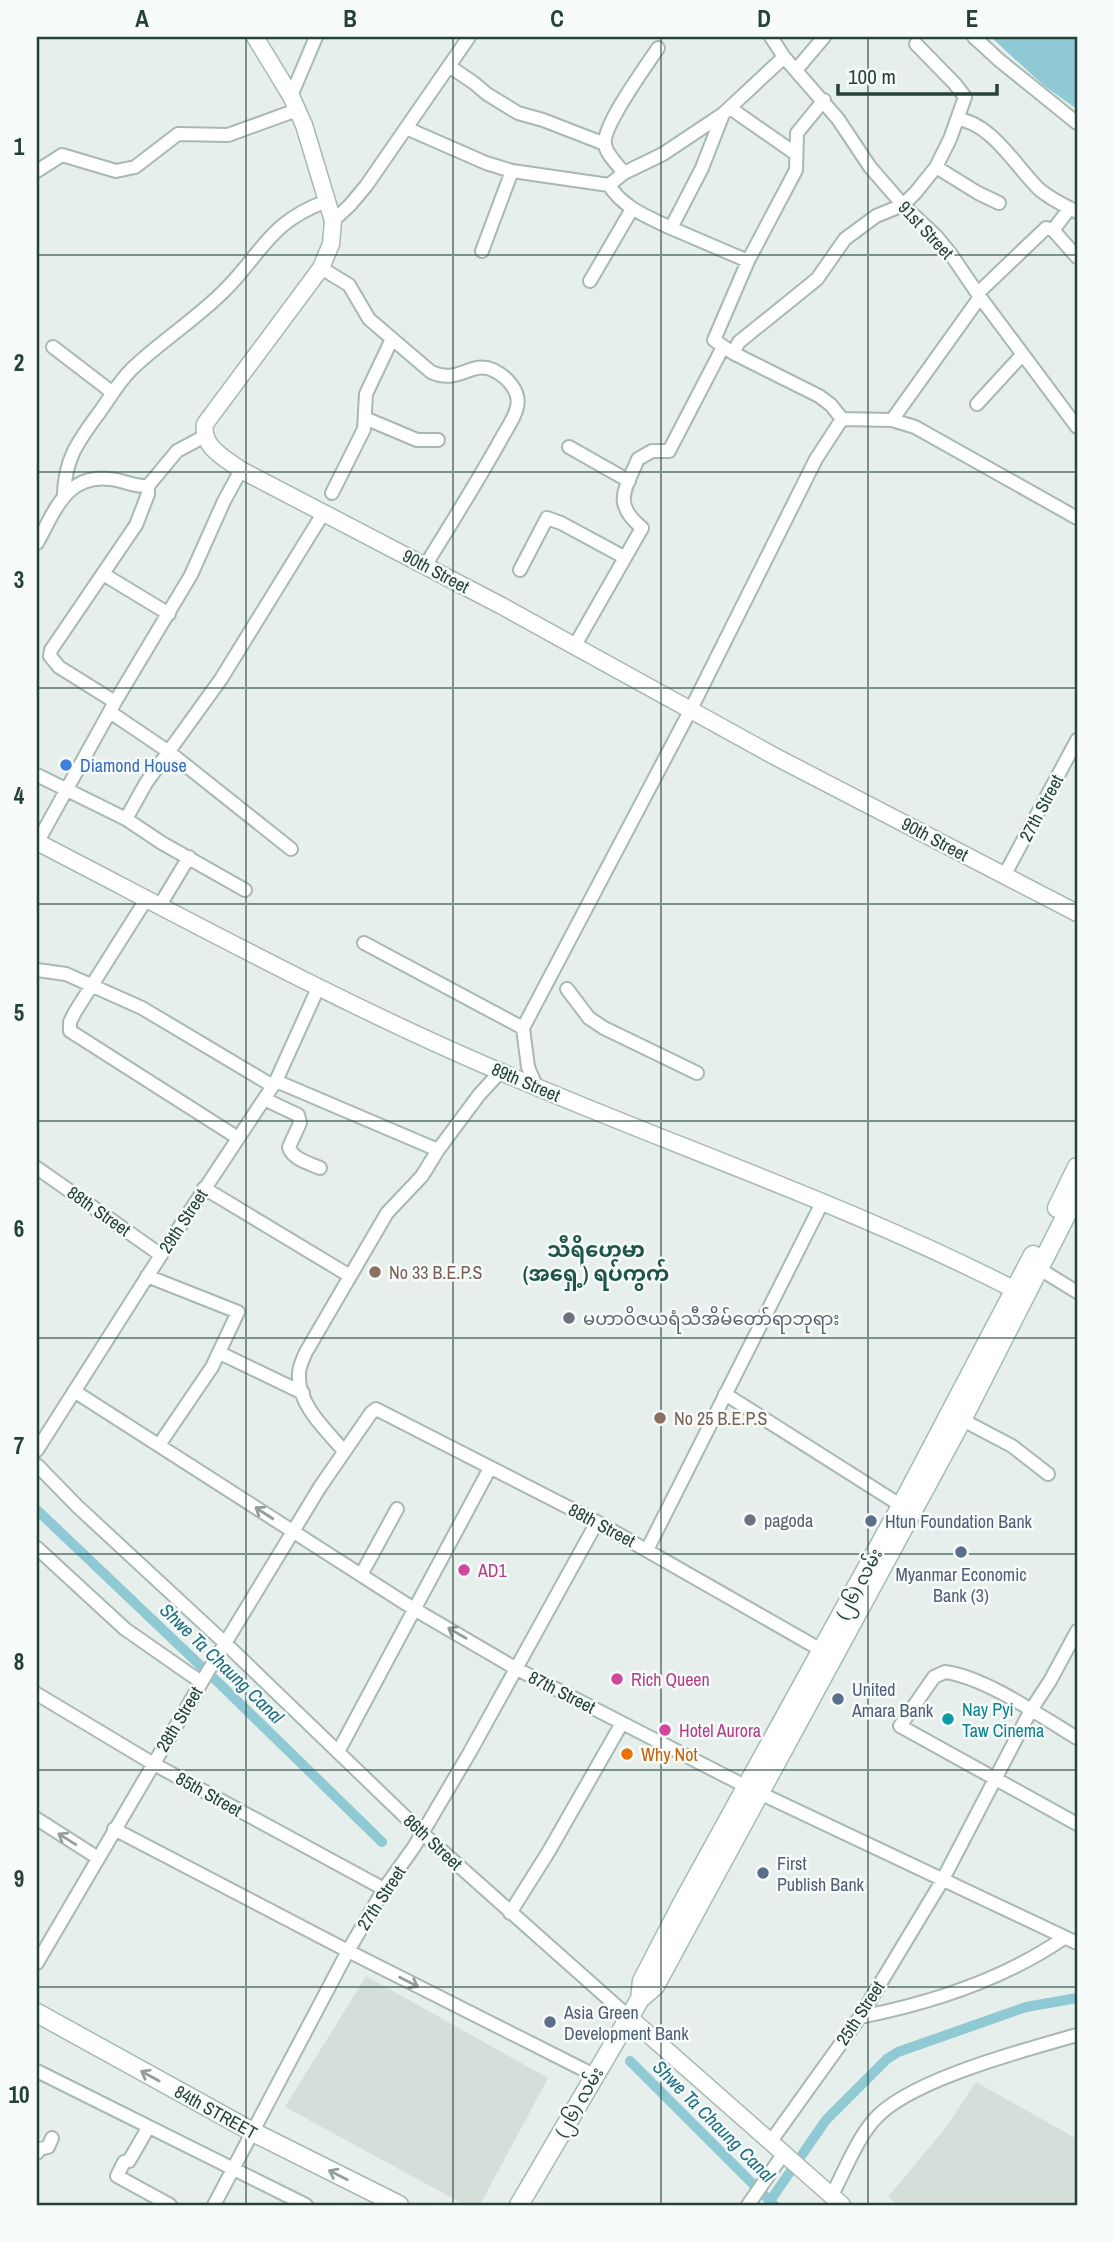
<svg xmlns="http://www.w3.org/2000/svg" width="1114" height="2242" viewBox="0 0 1114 2242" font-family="'Archivo Narrow','Noto Sans Myanmar',sans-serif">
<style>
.built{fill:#d4dfda}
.water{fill:#8ec9d4}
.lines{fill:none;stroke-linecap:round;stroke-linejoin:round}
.canal{stroke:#8ec9d4;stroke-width:10}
.minor-casing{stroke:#a8b8b2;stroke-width:16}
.tertiary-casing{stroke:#a8b8b2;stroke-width:19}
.secondary-casing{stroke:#a4bbb3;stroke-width:21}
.minor{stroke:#fff;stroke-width:12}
.tertiary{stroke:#fff;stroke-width:16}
.secondary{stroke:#fff;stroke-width:18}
.oneway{stroke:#92a09c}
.grid{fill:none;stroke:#24423a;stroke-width:2;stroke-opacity:0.55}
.shop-dot{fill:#3f7fe0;stroke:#f7fbf9;stroke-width:2.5}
.education-dot{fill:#8d6e63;stroke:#f7fbf9;stroke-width:2.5}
.worship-dot{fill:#6b7280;stroke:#f7fbf9;stroke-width:2.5}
.service-dot{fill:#5c6f8a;stroke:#f7fbf9;stroke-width:2.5}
.hotel-dot{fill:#d1479c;stroke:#f7fbf9;stroke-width:2.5}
.culture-dot{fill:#0f9aa8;stroke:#f7fbf9;stroke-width:2.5}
.food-dot{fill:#e8710a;stroke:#f7fbf9;stroke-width:2.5}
.labels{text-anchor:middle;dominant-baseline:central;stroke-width:5;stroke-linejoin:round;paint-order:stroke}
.street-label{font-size:18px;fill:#24423a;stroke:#f7fbf9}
.shop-label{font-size:18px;fill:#366cbe;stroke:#f7fbf9;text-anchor:start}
.education-label{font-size:18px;fill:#785e54;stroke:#f7fbf9;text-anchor:start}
.worship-label{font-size:18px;fill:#5b616d;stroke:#f7fbf9;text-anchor:start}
.service-label{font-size:18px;fill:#4e5e75;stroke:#f7fbf9;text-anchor:start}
.hotel-label{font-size:18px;fill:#b23c85;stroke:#f7fbf9;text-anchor:start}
.culture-label{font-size:18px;fill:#0d838f;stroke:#f7fbf9;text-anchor:start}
.food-label{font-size:18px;fill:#c56008;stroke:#f7fbf9;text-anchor:start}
.water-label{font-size:19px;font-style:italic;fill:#1c6f80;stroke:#f7fbf9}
.quarter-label{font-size:21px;font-weight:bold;fill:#1f5548;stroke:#f7fbf9}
.neatline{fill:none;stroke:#24423a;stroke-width:2.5}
.grid-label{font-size:23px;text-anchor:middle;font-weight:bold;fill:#24423a}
</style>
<rect width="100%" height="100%" fill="#e6efeb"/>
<path class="built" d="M 366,1976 L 548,2078 L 480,2205 L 465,2205 L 285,2107 Z
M 976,2082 L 1077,2139 L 1077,2205 L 898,2205 L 888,2197 L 947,2126 Z"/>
<path class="water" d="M 991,37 L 1077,37 L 1077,109 L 1043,85 Z"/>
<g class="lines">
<path class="canal" d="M 37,1510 L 223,1687 L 382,1842
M 630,2061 L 774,2205
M 770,2201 L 826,2120 L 887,2059 L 898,2052 L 1026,2007 L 1077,1998"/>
<g class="minor-casing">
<path id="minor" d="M 771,37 L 784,57 L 838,119 L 870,167 L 903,205 L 936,236 L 950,253 L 980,297 L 1077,427
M 974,37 L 999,60 L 1077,123
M 449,66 L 474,83 L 487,94 L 518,113 L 543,120 L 605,144
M 796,70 L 824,37
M 291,96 L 316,37
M 824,100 L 797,133 L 796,170 L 748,261 L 714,340 L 733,353 L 819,396 L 831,405 L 842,419 L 892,420 L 915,427 L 1077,518
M 730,108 L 796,154
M 723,114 L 702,168 L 671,228 L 748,261
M 957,119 C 991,122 1017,168 1039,189 C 1049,198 1065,206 1077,212
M 406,128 L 486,163 L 512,171 L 609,185 L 624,173 L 663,154 L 723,114 L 784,57
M 936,167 L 978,193 L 999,203
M 37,171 L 62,155 L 116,171 L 135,167 L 178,134 L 228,135 L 297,110
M 624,173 C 618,165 607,155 605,145 C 601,127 647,65 658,48
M 609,185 C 623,208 648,217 671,228
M 333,221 L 350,205 L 366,186 L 469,37
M 1053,230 L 1077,257
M 482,251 L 512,171
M 321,268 L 349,285 L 369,319 L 431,372 C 459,385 471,360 493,370 C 506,376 521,391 517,407 C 515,418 505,431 500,441 C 476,484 451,524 425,566
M 590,281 L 632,209
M 978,293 L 1046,228 L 1053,230 L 1070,208
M 53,347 L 113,393
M 733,353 L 739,342 L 817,279 L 845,239 L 876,216 L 903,205 L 916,192 L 936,167 L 950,139 L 965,97 L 955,84 L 916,44
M 977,404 L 1022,355
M 367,419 L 417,440 L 438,440
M 892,420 L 980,297
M 569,447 L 629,481
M 332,493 L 364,429 L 366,394 L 392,339
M 64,494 C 65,460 77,443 96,417 C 109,400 119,380 135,366 C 163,340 197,318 224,291 C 264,251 269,222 327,201
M 37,543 C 55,511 66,474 110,479 C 123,480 134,487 148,486 L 177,451 L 205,436
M 520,570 L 547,518 L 561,523 L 624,557
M 103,574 L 169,614
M 574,647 L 642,528 C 612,503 625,490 638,459 L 652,451 L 669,451 L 723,347
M 115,702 L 59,667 L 50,656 L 51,650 L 136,525 L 148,494 L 148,486
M 110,712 L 169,752 L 291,849
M 37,775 L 126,819 L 146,783 L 221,679 L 324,512
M 126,819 L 162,843 L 245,890
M 37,843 L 115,702 L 191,575 L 224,501 L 241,470
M 1004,876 L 1077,740
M 147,898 L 75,1012 L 70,1022 L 70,1031 L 238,1138
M 160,905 L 189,857
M 364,943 L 523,1028
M 37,970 L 66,974 L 142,1008 L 273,1086
M 567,989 L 589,1018 L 604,1028 L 697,1073
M 276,1081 L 438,1150
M 536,1086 L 528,1067 L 523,1028 L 690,711 L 816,459 L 842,419
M 264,1099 L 298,1115 L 300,1123 L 289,1147 C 292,1159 309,1163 320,1168
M 37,1168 L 161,1255
M 204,1188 L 350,1276
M 1033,1265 L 1077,1292
M 147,1276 L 238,1312 L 212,1367 L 159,1445
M 220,1353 L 303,1393
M 74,1391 L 414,1609 L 515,1668 L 747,1787 L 1077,1943
M 725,1394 L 908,1510
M 957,1417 L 1012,1446 L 1048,1474
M 37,1450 L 161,1255 L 276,1081 L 319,986
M 344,1451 C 326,1430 297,1404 299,1374 C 299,1366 303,1359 306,1352 L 387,1213 L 422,1176 L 438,1150 L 479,1095 L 500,1072
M 37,1465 L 77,1506 L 226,1644 L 422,1833 L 630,2018
M 37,1548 L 125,1629 L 201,1682
M 647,1550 L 823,1201
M 361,1575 L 397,1509
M 37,1694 L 152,1763 L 384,1889
M 1077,1738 C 1042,1717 985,1677 945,1672 L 934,1677 L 900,1726 L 1077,1824
M 338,1752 L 490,1468
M 37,1819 L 98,1858
M 114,1829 L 348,1951 L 594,2075
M 510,1913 L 549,1851 L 622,1723
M 37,1963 L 207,1673 L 320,1487 L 371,1413 L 376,1409 L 597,1522 L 823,1651
M 860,2017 C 932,2003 1004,1979 1064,1938
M 37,2071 L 306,2205
M 148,2128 L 129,2161 L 124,2162 L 117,2176 L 170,2205
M 771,2141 L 860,2017 L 942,1881 L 1031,1710 L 1050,1681 L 1077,1631
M 37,2153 L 39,2149 L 48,2147 L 52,2138
M 832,2195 C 844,2172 857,2139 874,2120 C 908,2080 1025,2050 1077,2035
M 214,2205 L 348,1951 L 384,1889 L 414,1847 L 470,1752 L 597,1522
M 748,2205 L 784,2153"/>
</g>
<g class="tertiary-casing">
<path id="tertiary" d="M 255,37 L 291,96 L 304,125 L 333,221 L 331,244 L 321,268 L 205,424 C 201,447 225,458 241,470 L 502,606 L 774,756 L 1077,913
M 37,842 C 190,921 343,1005 501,1072 C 675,1147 855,1207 1023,1294
M 630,2018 L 842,2205"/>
</g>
<g class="secondary-casing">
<path id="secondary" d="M 1057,1208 L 1077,1167
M 640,1999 L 642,1981 L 684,1900 L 901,1506 L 1033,1255
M 37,2013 L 253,2132 L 399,2205
M 519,2205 L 640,1999 L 655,1986 L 962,1420 L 1077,1194"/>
</g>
<use href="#minor" class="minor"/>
<use href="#tertiary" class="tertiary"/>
<use href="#secondary" class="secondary"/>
</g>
<defs><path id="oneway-shaft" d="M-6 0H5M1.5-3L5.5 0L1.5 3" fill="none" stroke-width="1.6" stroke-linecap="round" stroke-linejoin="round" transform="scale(1.75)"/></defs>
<g class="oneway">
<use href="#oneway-shaft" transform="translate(264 1513) rotate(-147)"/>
<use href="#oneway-shaft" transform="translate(457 1633) rotate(-150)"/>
<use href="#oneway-shaft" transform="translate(67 1839) rotate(-148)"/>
<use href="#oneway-shaft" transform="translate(409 1982) rotate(27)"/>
<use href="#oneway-shaft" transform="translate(150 2076) rotate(-151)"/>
<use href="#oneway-shaft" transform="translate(338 2175) rotate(-153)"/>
</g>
<path class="grid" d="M 246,37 L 246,2205M 453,37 L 453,2205M 661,37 L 661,2205M 868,37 L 868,2205M 37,255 L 1077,255M 37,472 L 1077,472M 37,688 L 1077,688M 37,904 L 1077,904M 37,1121 L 1077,1121M 37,1338 L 1077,1338M 37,1554 L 1077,1554M 37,1770 L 1077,1770M 37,1987 L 1077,1987"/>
<circle class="shop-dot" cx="66" cy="765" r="7"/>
<g class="education-dot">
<circle cx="375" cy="1272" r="7"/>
<circle cx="660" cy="1418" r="7"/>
</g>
<g class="worship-dot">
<circle cx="569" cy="1318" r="7"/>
<circle cx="750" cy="1520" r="7"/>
</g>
<g class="service-dot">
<circle cx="871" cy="1521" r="7"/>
<circle cx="961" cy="1552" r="7"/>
<circle cx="838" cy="1699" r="7"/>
<circle cx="763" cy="1873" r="7"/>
<circle cx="550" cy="2022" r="7"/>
</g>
<g class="hotel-dot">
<circle cx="464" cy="1570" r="7"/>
<circle cx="617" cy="1679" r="7"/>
<circle cx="665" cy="1730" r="7"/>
</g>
<circle class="culture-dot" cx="948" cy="1719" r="7"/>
<circle class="food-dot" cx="627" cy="1754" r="7"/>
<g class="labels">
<g class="street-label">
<text transform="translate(926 230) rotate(47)">91st Street</text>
<text transform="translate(436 571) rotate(28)">90th Street</text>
<text transform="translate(1041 808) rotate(-62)">27th Street</text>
<text transform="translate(935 839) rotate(28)">90th Street</text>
<text transform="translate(526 1082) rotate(23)">89th Street</text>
<text transform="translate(99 1211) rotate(35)">88th Street</text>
<text transform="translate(183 1221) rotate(-57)">29th Street</text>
<text transform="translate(602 1525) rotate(28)">88th Street</text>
<text transform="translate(859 1584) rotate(-62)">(၂၆) လမ်း</text>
<text transform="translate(562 1692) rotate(27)">87th Street</text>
<text transform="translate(179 1719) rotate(-59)">28th Street</text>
<text transform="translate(209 1794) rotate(29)">85th Street</text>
<text transform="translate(433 1842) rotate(43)">86th Street</text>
<text transform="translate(381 1898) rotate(-57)">27th Street</text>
<text transform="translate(860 2013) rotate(-57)">25th Street</text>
<text transform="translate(579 2102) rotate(-60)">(၂၆) လမ်း</text>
<text transform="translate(216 2112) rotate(29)">84th STREET</text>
</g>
<g class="shop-label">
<text x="80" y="765">Diamond House</text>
</g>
<g class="education-label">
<text x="389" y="1272">No 33 B.E.P.S</text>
<text x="674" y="1418">No 25 B.E.P.S</text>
</g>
<g class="worship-label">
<text x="583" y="1318">မဟာဝိဇယရံသီအိမ်တော်ရာဘုရား</text>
<text x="764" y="1520">pagoda</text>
</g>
<g class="service-label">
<text x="885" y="1521">Htun Foundation Bank</text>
<text x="961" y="1574" text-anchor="middle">Myanmar Economic<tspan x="961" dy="21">Bank (3)</tspan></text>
<text x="852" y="1689">United<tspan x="852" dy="21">Amara Bank</tspan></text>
<text x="777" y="1863">First<tspan x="777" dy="21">Publish Bank</tspan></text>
<text x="564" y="2012">Asia Green<tspan x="564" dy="21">Development Bank</tspan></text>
</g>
<g class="hotel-label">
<text x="478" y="1570">AD1</text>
<text x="631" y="1679">Rich Queen</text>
<text x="679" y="1730">Hotel Aurora</text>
</g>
<g class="culture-label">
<text x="962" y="1709">Nay Pyi<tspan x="962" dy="21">Taw Cinema</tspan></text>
</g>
<g class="food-label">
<text x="641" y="1754">Why Not</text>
</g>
<g class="water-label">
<text transform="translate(222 1663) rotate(44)">Shwe Ta Chaung Canal</text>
<text transform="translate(714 2121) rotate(45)">Shwe Ta Chaung Canal</text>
</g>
<g class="quarter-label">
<text x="596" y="1249">သီရိဟေမာ<tspan x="596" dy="24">(အရှေ့) ရပ်ကွက်</tspan></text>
</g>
</g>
<rect width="1114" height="2242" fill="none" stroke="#f7fbf9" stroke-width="77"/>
<path d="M838 84v10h159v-10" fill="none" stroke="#24423a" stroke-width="3.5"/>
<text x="848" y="84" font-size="21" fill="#24423a" stroke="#f7fbf9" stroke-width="5" paint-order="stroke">100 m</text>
<rect x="38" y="38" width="1038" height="2166" class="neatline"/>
<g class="grid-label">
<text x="142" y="27">A</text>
<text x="350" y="27">B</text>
<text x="557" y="27">C</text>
<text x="764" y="27">D</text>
<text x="972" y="27">E</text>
<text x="19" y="155">1</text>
<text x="19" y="371">2</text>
<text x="19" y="588">3</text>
<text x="19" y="804">4</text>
<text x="19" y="1021">5</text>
<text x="19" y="1237">6</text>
<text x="19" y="1454">7</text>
<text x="19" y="1670">8</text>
<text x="19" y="1887">9</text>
<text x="19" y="2103">10</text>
</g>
</svg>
